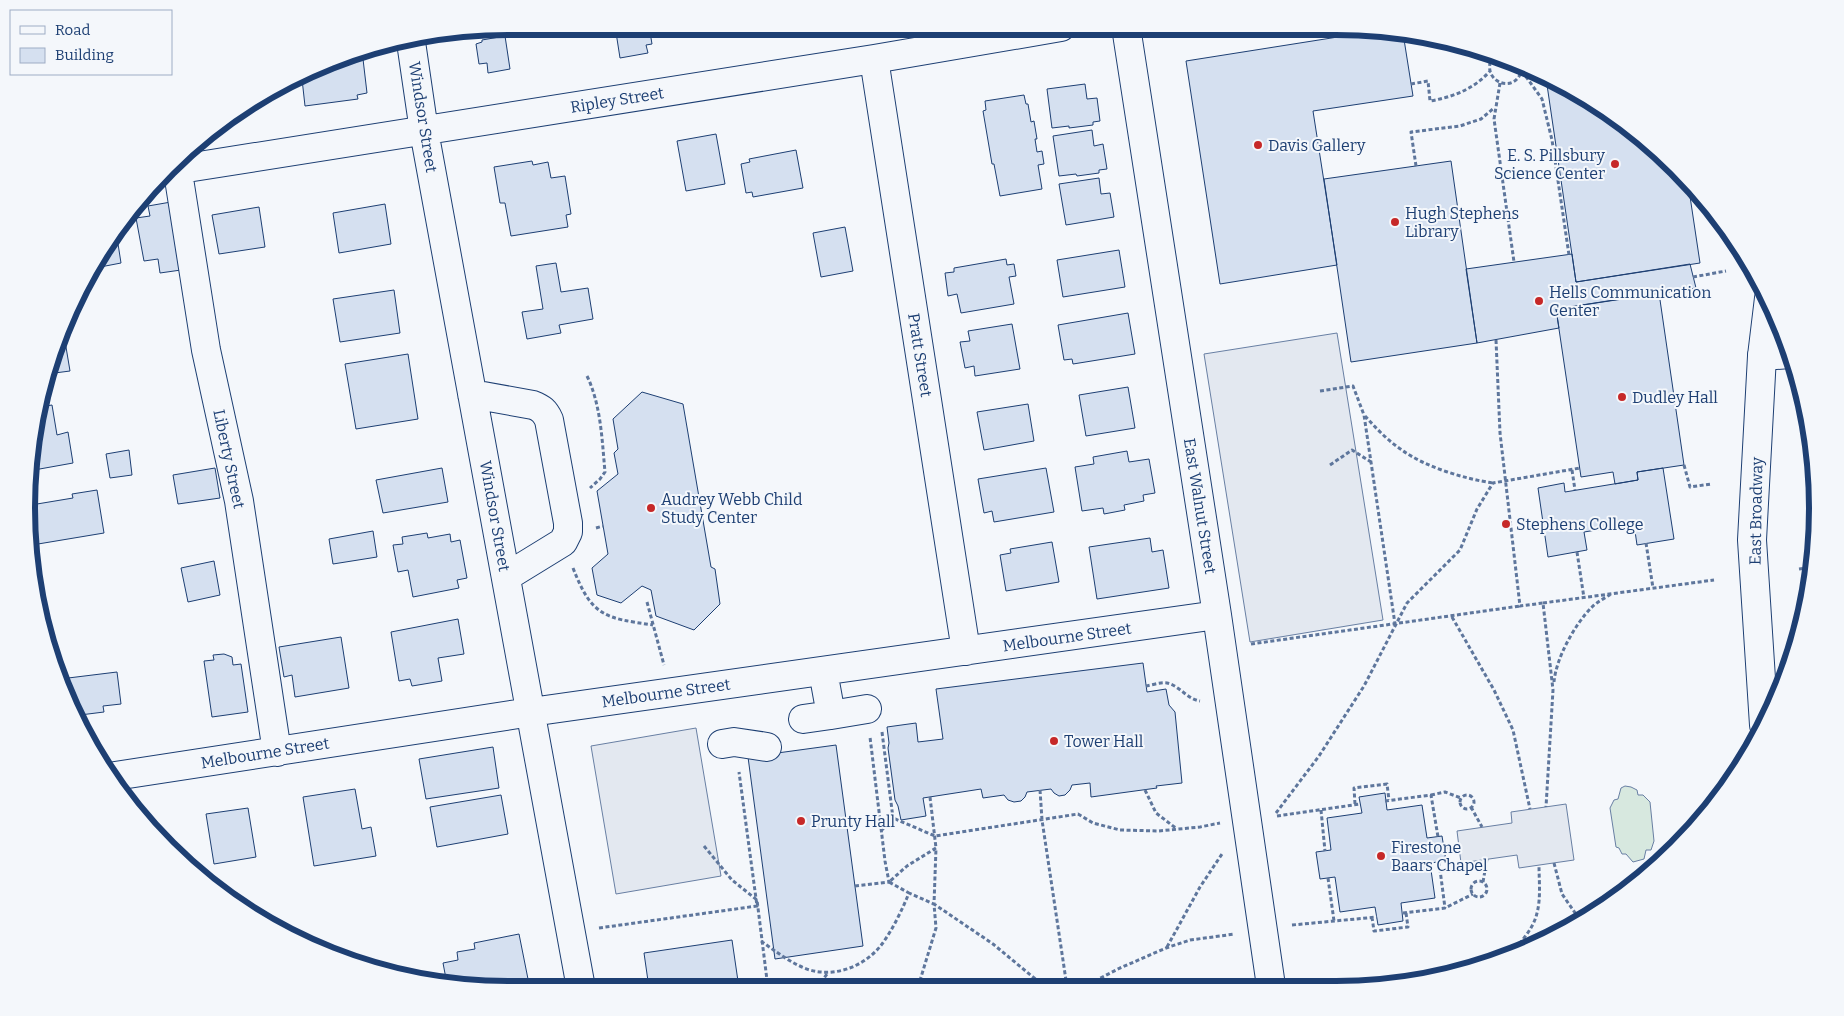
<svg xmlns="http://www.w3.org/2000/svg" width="1844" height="1016" viewBox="0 0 1844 1016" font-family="Bitter,serif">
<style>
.green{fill:#d7e8df;stroke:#687fa3}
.parking{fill:#e3e8f0;stroke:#687fa3}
.building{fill:#d5e0f0;stroke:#1d3f73}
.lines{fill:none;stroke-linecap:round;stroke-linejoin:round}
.minor-casing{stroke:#1d3f73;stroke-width:30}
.major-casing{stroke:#1d3f73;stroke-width:30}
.path{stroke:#5e769c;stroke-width:3;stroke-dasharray:4 2.5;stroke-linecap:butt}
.minor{stroke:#f4f7fb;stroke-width:28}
.major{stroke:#f4f7fb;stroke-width:28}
.poi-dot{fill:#c62828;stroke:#f4f7fb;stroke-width:2}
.labels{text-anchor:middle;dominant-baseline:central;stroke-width:4;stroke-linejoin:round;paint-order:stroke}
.street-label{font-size:16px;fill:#1d3f73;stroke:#f4f7fb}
.poi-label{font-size:16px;fill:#1d3f73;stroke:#f4f7fb;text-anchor:start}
.rim{fill:none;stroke:#1d3f73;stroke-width:6}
</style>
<rect width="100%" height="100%" fill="#f4f7fb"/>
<path class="green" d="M 1625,786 L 1631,787 L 1637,790 L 1638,795 L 1643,795 L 1650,802 L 1654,841 L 1651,850 L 1646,850 L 1644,859 L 1633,862 L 1626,854 L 1622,854 L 1619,848 L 1616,847 L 1610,808 L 1614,800 L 1618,799 L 1621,788 Z"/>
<path class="parking" d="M 1337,333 L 1383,620 L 1250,642 L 1204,354 Z
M 696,728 L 721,876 L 616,894 L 591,746 Z
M 1566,804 L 1574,860 L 1519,868 L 1517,855 L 1461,863 L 1457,831 L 1512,823 L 1511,812 Z"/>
<path class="building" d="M 615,26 L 649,26 L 652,44 L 646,45 L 648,53 L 620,58 Z
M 1382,30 L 1403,33 L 1413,96 L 1313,111 L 1337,265 L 1220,284 L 1186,61 Z
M 505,36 L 510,69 L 488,73 L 487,63 L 479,64 L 476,44 L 482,42 L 482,40 Z
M 352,56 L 352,60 L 363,59 L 367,93 L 357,95 L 358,99 L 305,106 L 302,79 L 344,57 Z
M 1546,78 L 1577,91 L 1654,146 L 1688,183 L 1700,263 L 1576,282 Z
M 1085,84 L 1087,99 L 1097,98 L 1100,121 L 1093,122 L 1093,125 L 1069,128 L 1069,126 L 1052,128 L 1047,89 Z
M 1024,95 L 1026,104 L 1028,104 L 1031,122 L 1034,121 L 1037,139 L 1035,139 L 1037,152 L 1042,151 L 1044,164 L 1038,165 L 1042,189 L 1000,196 L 994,164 L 992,164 L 983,111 L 986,110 L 985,101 Z
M 1092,130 L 1094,146 L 1103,144 L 1107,169 L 1099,170 L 1099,173 L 1077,176 L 1076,174 L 1059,176 L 1053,136 Z
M 716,134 L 725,184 L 686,191 L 677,141 Z
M 796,150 L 803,188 L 753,197 L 752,192 L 746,193 L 741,164 L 750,162 L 749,159 Z
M 532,161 L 533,165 L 548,162 L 551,178 L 565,176 L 571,214 L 566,215 L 568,227 L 511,236 L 505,203 L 500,203 L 494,167 Z
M 1451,161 L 1477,343 L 1351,362 L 1324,179 Z
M 1099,178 L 1101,194 L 1110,193 L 1114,217 L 1066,225 L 1059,184 Z
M 171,202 L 181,270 L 160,273 L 158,259 L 144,261 L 136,218 L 150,216 L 148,206 Z
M 385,204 L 391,244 L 339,253 L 333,213 Z
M 259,207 L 265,247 L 219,254 L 212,215 Z
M 845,227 L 853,271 L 821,277 L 813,233 Z
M 116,231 L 121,263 L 95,268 L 108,240 Z
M 1119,250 L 1125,287 L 1063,297 L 1057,260 Z
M 1572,254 L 1576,282 L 1690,264 L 1696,288 L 1556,309 L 1559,328 L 1477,343 L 1466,269 Z
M 1006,259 L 1007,265 L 1014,264 L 1016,276 L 1009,277 L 1014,304 L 961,313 L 957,294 L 948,296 L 945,273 L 954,272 L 954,268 Z
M 556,263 L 561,292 L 588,288 L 593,319 L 559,325 L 561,333 L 527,339 L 522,312 L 543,309 L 536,266 Z
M 394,290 L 400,333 L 340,342 L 333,299 Z
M 1659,293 L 1684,465 L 1637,472 L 1638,480 L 1615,484 L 1613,472 L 1581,477 L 1556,309 Z
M 1128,313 L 1135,354 L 1073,364 L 1072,359 L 1064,360 L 1058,325 Z
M 1012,324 L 1020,369 L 975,376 L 974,366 L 965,368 L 960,342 L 970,341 L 968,331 Z
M 64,335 L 70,371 L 47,374 Z
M 408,354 L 418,419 L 356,429 L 345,364 Z
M 1128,387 L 1135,428 L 1086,436 L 1079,395 Z
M 642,392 L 683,404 L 711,567 L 715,569 L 720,604 L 694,630 L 656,616 L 651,590 L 642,586 L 621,603 L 597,595 L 592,568 L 608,554 L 597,491 L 618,474 L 614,453 L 618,449 L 613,419 Z
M 1028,404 L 1034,441 L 984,450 L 977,412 Z
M 52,405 L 57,435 L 68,432 L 73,463 L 34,470 L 40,407 Z
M 129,450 L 132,475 L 110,478 L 106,454 Z
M 1127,451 L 1129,462 L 1149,459 L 1155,493 L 1143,495 L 1144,501 L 1124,505 L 1125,510 L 1104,514 L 1103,508 L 1082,511 L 1075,467 L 1094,464 L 1093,457 Z
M 215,468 L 220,498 L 178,504 L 173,475 Z
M 442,468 L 448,502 L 383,513 L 376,480 Z
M 1046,468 L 1054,512 L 994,522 L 992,511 L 984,513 L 978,479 Z
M 1663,468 L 1674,539 L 1637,545 L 1634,524 L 1584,532 L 1587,550 L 1548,557 L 1538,488 L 1564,483 L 1565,492 L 1638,480 L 1637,472 Z
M 97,490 L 104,533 L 32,545 L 29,525 L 31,505 L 73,498 L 72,494 Z
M 373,531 L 377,557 L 333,564 L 329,539 Z
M 427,533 L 428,538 L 450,534 L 451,542 L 460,540 L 467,578 L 457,580 L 459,588 L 413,597 L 408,570 L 398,572 L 393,545 L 403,544 L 402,537 Z
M 1150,538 L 1152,552 L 1163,550 L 1169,588 L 1097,599 L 1089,547 Z
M 1052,542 L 1059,582 L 1006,591 L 1000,555 L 1011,553 L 1010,549 Z
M 214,561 L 220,595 L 188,602 L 181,568 Z
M 458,619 L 464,654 L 438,658 L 442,681 L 412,686 L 410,679 L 399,681 L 391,632 Z
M 341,637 L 349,688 L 295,697 L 292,675 L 284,677 L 279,647 Z
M 224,654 L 232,657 L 233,665 L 241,664 L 248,712 L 212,717 L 204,661 L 214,660 L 213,655 Z
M 1143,663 L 1147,692 L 1166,689 L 1169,705 L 1175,712 L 1182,783 L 1156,786 L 1157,788 L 1091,797 L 1090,783 L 1072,785 L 1070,790 L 1065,795 L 1059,796 L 1054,793 L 1051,789 L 1027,792 L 1025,797 L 1021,801 L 1014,802 L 1008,800 L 1004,795 L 983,798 L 981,789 L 923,798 L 926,816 L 901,820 L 898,806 L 895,800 L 888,748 L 889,743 L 887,727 L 916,723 L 918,742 L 943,739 L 936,689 Z
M 117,672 L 121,704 L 103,706 L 104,712 L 80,715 L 79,711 L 75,712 L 63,692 L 60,679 Z
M 836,745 L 863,946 L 775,959 L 748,757 Z
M 493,747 L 499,788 L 426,799 L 419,759 Z
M 355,789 L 362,829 L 371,827 L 376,856 L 314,866 L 303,797 Z
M 1385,793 L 1387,810 L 1422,805 L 1427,838 L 1442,836 L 1446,861 L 1430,863 L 1435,898 L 1401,903 L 1403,921 L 1378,925 L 1375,907 L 1340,912 L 1335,877 L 1320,879 L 1316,852 L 1331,850 L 1327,818 L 1362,813 L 1359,797 Z
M 501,795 L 508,834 L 437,847 L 430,807 Z
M 248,808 L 256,857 L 214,864 L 206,814 Z
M 519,934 L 529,984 L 504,989 L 499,989 L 498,985 L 477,989 L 447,984 L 443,963 L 458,960 L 457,952 L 475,949 L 474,943 Z
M 732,940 L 739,988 L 649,988 L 644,953 Z"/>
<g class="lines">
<g class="minor-casing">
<path id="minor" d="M 1126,27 L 1217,615 L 1271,986
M 411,42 L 424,131 L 581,988
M 874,59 L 966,651
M 177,166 L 206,350 L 239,501 L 277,752
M 174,170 L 874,59 L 1061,27
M 1762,356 L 1790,354
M 472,394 L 533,405 C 541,408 545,411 549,420 L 568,523 L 568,532 L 563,542 L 506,577
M 823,671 L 831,715 L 867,709
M 803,719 L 831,715
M 722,744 L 734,742 L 767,747
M 115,776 L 531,712 L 1217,615"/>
</g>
<g class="major-casing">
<path id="major" d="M 1764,725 L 1752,540 L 1762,356 L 1769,298"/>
</g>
<path class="path" d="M 1493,56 C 1478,81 1517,97 1522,68
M 1522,71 L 1542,99 L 1552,140 L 1569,255
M 1500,83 L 1494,119 L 1514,262
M 1411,84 L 1428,81 L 1430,101 C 1453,97 1474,89 1490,71
M 1416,166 L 1411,132 L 1460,126 L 1481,119 L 1494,108
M 1693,277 L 1726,271
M 1496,340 L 1500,433 L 1520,606 L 1543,603 L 1553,690 L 1546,807
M 587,376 C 601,405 602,440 605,472 L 600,479 L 590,488
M 1320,391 L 1353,386 L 1364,415 L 1395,624
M 1365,416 C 1376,428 1388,441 1402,450 C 1425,467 1465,479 1493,483
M 1330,465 L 1352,450 L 1371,462
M 1684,465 L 1690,487 L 1711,484
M 1572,470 L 1575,490
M 596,528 L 603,526
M 1646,543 L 1653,588
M 1577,552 L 1584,598
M 573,568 C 592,617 605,618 653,625
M 1799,569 L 1814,567
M 647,602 L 664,665
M 1543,603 L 1714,580
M 1452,617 L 1494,690 L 1513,730 L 1530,809
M 1251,644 L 1520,606
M 1554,682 C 1556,658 1575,624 1592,607 C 1597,602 1605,598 1611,594
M 1146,686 C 1152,685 1161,682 1167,683 C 1180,686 1187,699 1200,701
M 882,732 L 893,818
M 1040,790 L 1042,820 L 1067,987
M 1145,790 L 1156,813 L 1177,829
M 1431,795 L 1445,792 L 1461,798
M1460 802a7 7 0 1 1 14 0a7 7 0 1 1-14 0Z
M 930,797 L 936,848
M 1385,801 L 1431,795 L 1438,837
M 1355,804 L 1354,788 L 1387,784 L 1389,800
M 1471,807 L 1482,827
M 1321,810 L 1325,851
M 1276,813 L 1319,756 L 1364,686 L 1407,603 L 1460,550 L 1477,509 L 1493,483 L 1580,468
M 1277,816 L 1360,804
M 881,831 L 893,818 L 935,836 L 1078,814 L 1093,823 L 1120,830 L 1158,831 L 1200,827 L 1220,823
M 704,846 L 732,880 L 757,900 L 768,988
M 1444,848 L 1459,847
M 1439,862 L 1445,908
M 1554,863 L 1562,894 L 1580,920
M 1328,878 L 1334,921
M1471 889a8 8 0 1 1 16 0a8 8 0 1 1-16 0Z
M 1483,882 L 1487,859
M 855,886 L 889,882 L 885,861 L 870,737
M 1403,913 L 1445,908 L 1473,894
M 1372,917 L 1374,931 L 1408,927 L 1406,913
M 1292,925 L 1377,917
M 599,928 L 757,906 L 739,772
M 761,941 C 775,951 788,961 804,968 C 831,979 864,968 882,944 C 893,929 902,910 909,893 L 934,904 L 936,848 L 907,866 L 889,882 L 909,893
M 1167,947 L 1200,887 L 1222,854
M 1511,954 C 1520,943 1534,928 1537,913 C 1541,898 1539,881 1539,865
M 918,987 L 936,928 L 934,904 L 993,944 L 1045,987
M 1083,987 L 1120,968 L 1166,948 L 1190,940 L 1235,934
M 817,988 L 827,974"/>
<use href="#minor" class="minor"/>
<use href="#major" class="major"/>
</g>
<g class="poi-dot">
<circle cx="1258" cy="145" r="5"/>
<circle cx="1615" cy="164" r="5"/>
<circle cx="1395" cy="222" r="5"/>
<circle cx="1539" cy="301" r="5"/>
<circle cx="1622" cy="397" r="5"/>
<circle cx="651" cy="508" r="5"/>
<circle cx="1506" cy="524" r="5"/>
<circle cx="1054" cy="741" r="5"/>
<circle cx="801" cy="821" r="5"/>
<circle cx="1381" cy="856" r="5"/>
</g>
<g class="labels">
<g class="street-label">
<text transform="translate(617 100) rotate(-9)">Ripley Street</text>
<text transform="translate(423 117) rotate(81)">Windsor Street</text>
<text transform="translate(920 355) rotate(81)">Pratt Street</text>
<text transform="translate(229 459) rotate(78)">Liberty Street</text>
<text transform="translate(1200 506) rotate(81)">East Walnut Street</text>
<text transform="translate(1756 511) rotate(-89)">East Broadway</text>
<text transform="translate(495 516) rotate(80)">Windsor Street</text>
<text transform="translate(1067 637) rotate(-8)">Melbourne Street</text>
<text transform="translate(666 693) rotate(-8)">Melbourne Street</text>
<text transform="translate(265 753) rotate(-9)">Melbourne Street</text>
</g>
<g class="poi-label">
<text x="1268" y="145">Davis Gallery</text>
<text x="1605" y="155" text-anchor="end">E. S. Pillsbury<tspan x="1605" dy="18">Science Center</tspan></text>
<text x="1405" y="213">Hugh Stephens<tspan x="1405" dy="18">Library</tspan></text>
<text x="1549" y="292">Hells Communication<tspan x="1549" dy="18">Center</tspan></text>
<text x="1632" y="397">Dudley Hall</text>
<text x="661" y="499">Audrey Webb Child<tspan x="661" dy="18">Study Center</tspan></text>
<text x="1516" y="524">Stephens College</text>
<text x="1064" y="741">Tower Hall</text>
<text x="811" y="821">Prunty Hall</text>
<text x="1391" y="847">Firestone<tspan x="1391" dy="18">Baars Chapel</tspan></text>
</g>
</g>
<path d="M0 0H1844V1016H0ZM508 35H1336A473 473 0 0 1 1809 508V508A473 473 0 0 1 1336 981H508A473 473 0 0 1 35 508V508A473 473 0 0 1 508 35Z" fill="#f4f7fb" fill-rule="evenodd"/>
<path class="rim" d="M508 35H1336A473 473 0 0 1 1809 508V508A473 473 0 0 1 1336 981H508A473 473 0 0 1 35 508V508A473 473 0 0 1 508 35Z"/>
<rect x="10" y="10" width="162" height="65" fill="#f4f7fb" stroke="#9eadc5"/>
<rect x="20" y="26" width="25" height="8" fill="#f4f7fb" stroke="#9eadc5"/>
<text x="55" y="35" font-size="15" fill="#1d3f73">Road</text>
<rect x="20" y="48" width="25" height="15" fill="#d5e0f0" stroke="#9eadc5"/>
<text x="55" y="60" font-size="15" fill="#1d3f73">Building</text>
</svg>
